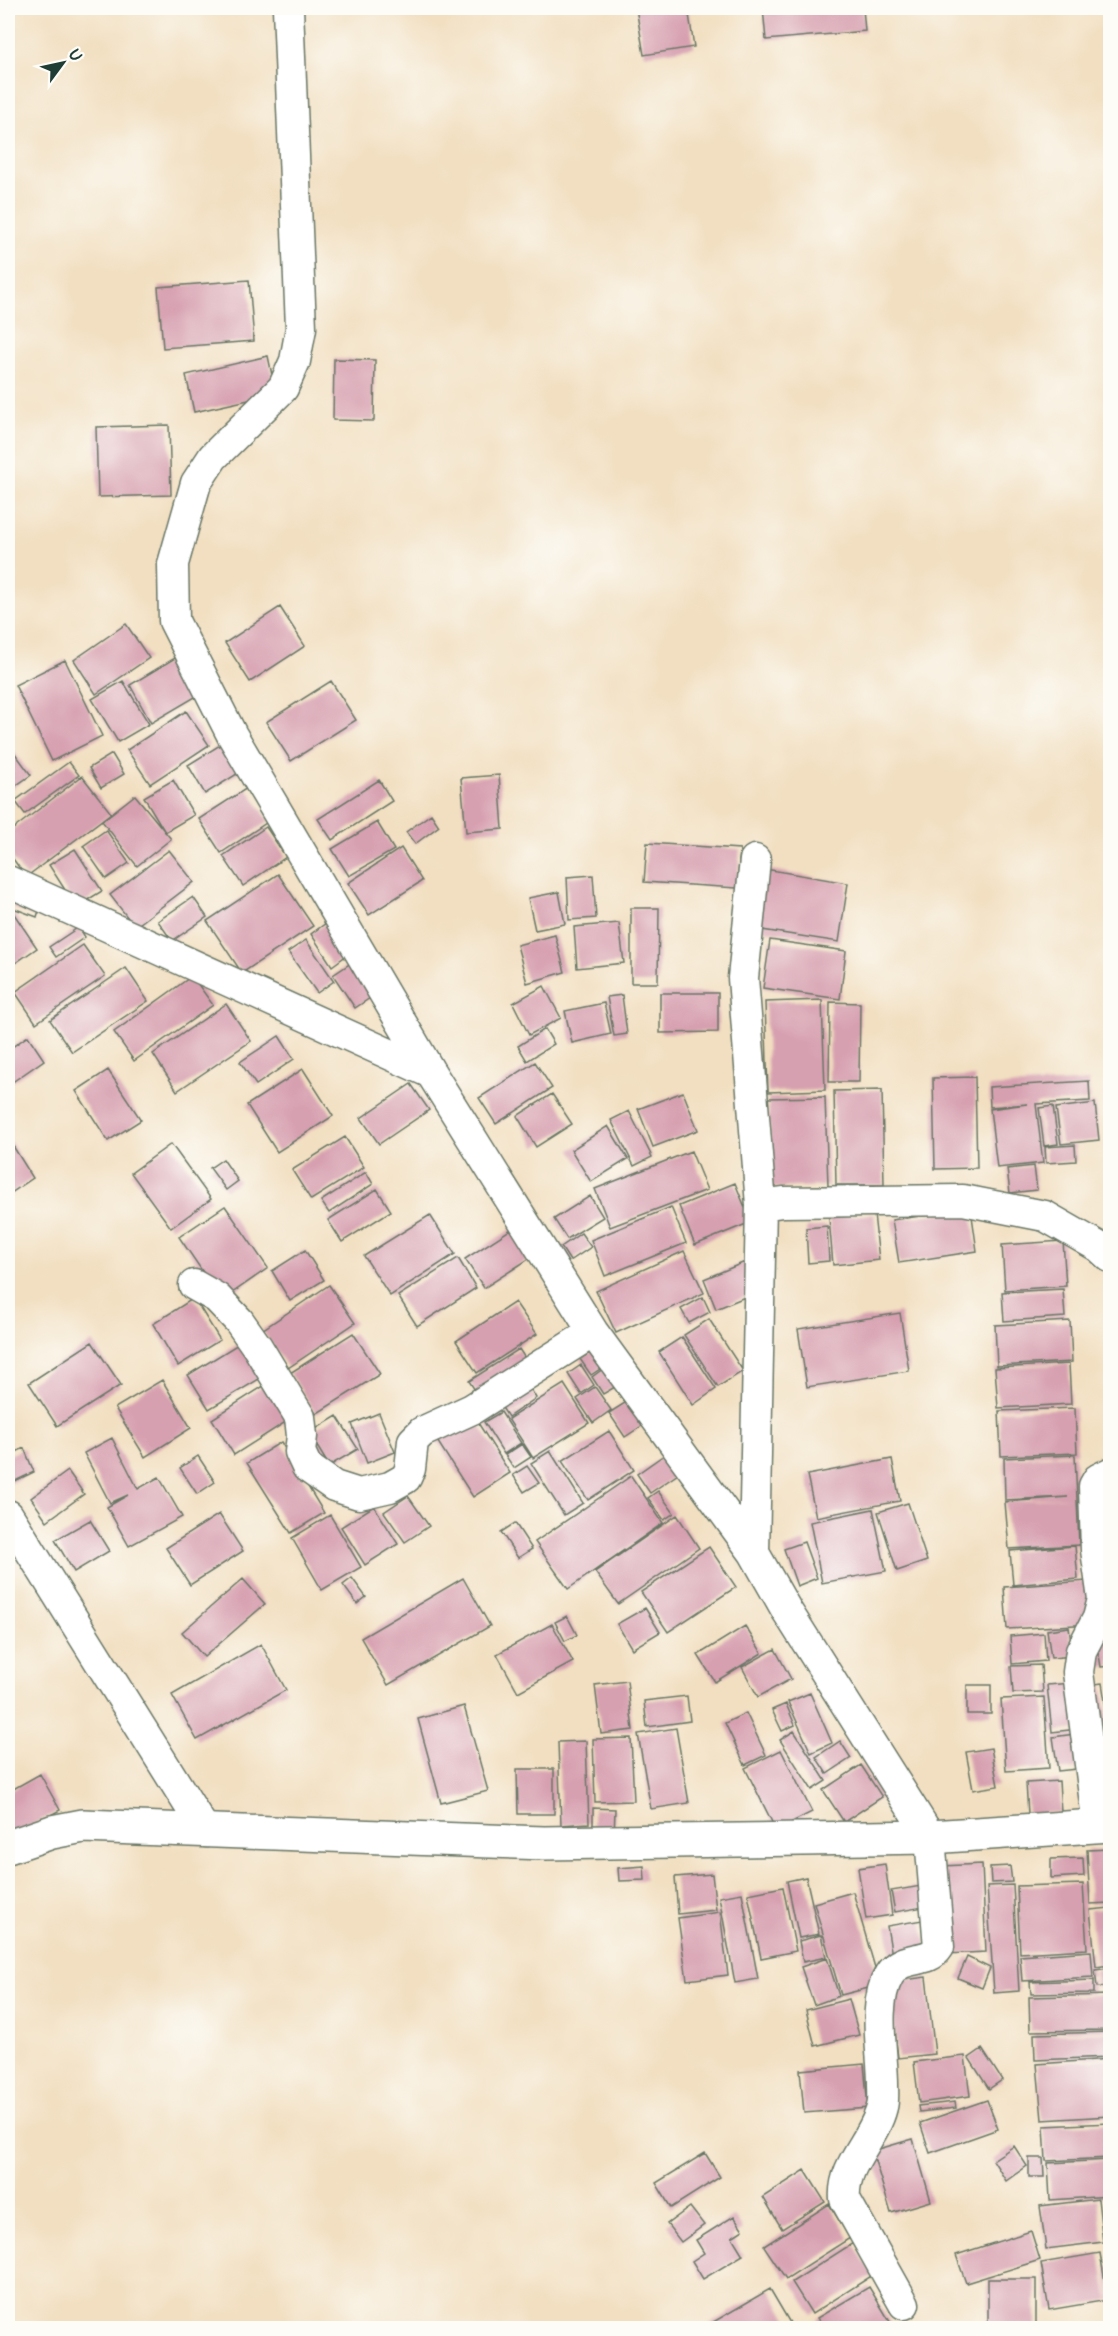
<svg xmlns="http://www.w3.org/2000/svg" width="1118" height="2336" viewBox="0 0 1118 2336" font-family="Pangolin,sans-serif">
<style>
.building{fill:#d7a0b0}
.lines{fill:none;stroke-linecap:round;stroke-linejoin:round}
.minor-casing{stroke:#697665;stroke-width:33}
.tertiary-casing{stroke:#697665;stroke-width:36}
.minor{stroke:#fff;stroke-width:30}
.tertiary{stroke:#fff;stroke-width:33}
</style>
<rect width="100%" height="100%" fill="#fdfcf7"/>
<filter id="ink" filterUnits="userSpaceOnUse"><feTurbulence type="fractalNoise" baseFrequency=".0167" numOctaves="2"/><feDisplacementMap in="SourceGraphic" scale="12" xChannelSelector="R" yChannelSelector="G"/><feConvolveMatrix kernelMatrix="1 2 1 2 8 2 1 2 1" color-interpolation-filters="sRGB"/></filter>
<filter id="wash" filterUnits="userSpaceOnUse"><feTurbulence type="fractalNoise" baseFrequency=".008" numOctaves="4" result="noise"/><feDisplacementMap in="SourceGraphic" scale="24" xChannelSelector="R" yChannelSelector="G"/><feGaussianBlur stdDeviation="1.35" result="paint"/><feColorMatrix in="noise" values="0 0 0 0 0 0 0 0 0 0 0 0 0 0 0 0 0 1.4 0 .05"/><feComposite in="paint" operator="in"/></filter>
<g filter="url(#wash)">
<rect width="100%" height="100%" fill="#f2dfc1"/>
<g id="blocks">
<path class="building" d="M 636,8 L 688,8 L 694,47 L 644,55 Z
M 763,8 L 863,8 L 865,31 L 766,40 Z
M 249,280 L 254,341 L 163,348 L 158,287 Z
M 268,356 L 276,394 L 194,412 L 186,375 Z
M 334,359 L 375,360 L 374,421 L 333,420 Z
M 169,425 L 171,495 L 98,497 L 96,427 Z
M 280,607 L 305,646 L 250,682 L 225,643 Z
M 126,624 L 149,658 L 96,694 L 74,660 Z
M 180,655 L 202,693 L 151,723 L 130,685 Z
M 65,660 L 102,736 L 52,761 L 15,685 Z
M 123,681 L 149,724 L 118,742 L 92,699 Z
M 331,681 L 356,720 L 291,761 L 266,722 Z
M 186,711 L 209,745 L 150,784 L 127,750 Z
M 228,740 L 245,769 L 205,794 L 188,765 Z
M 8,744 L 31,775 L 8,791 Z
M 112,754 L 124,774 L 101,788 L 89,768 Z
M 69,762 L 79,775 L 25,814 L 15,801 Z
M 499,775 L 503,829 L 466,832 L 461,778 Z
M 82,776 L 111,813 L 26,877 L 8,852 L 8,833 Z
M 173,780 L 194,815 L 165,832 L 144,797 Z
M 379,780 L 392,801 L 332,840 L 318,819 Z
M 247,788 L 269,821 L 221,853 L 199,819 Z
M 135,795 L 171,839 L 137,866 L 102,821 Z
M 431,814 L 439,826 L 415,844 L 406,832 Z
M 377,822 L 394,850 L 349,876 L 332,849 Z
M 266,827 L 286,857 L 243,886 L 223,856 Z
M 106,830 L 129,863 L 106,879 L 83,846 Z
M 647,843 L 740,849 L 737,888 L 644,882 Z
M 401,848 L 422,881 L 369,915 L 348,883 Z
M 75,849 L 102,891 L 76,907 L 49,865 Z
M 169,850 L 194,882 L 135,927 L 110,895 Z
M 765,869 L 848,883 L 839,942 L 756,929 Z
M 278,874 L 313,926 L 242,973 L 207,921 Z
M 593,875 L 596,918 L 569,920 L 567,877 Z
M 559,892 L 565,924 L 535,930 L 528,898 Z
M 17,896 L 41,904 L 37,917 L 13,908 Z
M 193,897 L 207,917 L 172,941 L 158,921 Z
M 8,905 L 37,948 L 8,968 Z
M 631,908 L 659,908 L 658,983 L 631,983 Z
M 333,918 L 355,949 L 332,966 L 311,934 Z
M 619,923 L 624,963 L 577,968 L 574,927 Z
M 79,927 L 85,937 L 56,957 L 49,947 Z
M 555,935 L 565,972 L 527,983 L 517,945 Z
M 306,940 L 334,981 L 317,993 L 288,952 Z
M 770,940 L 846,951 L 840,999 L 763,988 Z
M 83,945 L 105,976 L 36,1023 L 15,992 Z
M 357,959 L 379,992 L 355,1008 L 333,975 Z
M 126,968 L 148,1001 L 72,1052 L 50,1020 Z
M 192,976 L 213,1005 L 134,1061 L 114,1032 Z
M 544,986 L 561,1018 L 529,1035 L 513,1003 Z
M 660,993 L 718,993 L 718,1032 L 660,1033 Z
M 622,995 L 627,1034 L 614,1036 L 607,997 Z
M 822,1000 L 825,1090 L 768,1092 L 765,1002 Z
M 830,1002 L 860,1003 L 859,1082 L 829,1082 Z
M 604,1003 L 611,1034 L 572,1043 L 565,1011 Z
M 226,1004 L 251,1041 L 177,1091 L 153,1054 Z
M 545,1029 L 554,1044 L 527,1061 L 518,1046 Z
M 28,1036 L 44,1060 L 11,1083 L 8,1077 L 8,1050 Z
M 279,1036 L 294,1059 L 256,1085 L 240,1062 Z
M 535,1062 L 552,1088 L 496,1124 L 479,1098 Z
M 303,1069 L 333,1116 L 277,1152 L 247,1105 Z
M 108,1070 L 141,1120 L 108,1141 L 76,1091 Z
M 975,1077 L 977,1168 L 935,1169 L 933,1078 Z
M 1089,1081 L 1090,1101 L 1036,1104 L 1043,1163 L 997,1168 L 990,1109 L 1027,1104 L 990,1107 L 989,1087 Z
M 411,1084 L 429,1110 L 379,1144 L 361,1118 Z
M 882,1090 L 884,1185 L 836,1185 L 834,1091 Z
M 683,1092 L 698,1130 L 653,1147 L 638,1109 Z
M 552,1094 L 572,1124 L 536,1147 L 517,1116 Z
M 825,1097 L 828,1186 L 772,1188 L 768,1098 Z
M 1095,1103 L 1099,1140 L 1061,1144 L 1056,1108 Z
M 1053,1106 L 1058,1144 L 1044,1146 L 1039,1108 Z
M 629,1111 L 652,1157 L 634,1166 L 611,1120 Z
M 608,1126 L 628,1159 L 591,1182 L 571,1150 Z
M 345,1137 L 364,1167 L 311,1200 L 292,1170 Z
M 8,1138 L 33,1178 L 8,1195 Z
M 171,1144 L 211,1199 L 171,1228 L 131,1173 Z
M 1075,1145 L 1076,1161 L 1046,1163 L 1045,1147 Z
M 691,1151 L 707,1190 L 610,1227 L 595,1189 Z
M 223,1159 L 238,1181 L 226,1190 L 210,1168 Z
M 1034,1166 L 1037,1190 L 1010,1193 L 1007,1169 Z
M 366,1172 L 373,1184 L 329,1213 L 321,1201 Z
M 735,1183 L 751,1222 L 695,1245 L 679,1206 Z
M 377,1189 L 391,1211 L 342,1242 L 328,1220 Z
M 590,1196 L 603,1217 L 567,1239 L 554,1219 Z
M 225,1206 L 268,1268 L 222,1300 L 179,1237 Z
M 671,1207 L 686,1243 L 605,1276 L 591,1240 Z
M 971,1209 L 977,1251 L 899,1263 L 892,1220 Z
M 874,1214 L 879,1260 L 833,1265 L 829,1218 Z
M 430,1215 L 455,1254 L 390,1296 L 364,1256 Z
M 519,1224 L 538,1253 L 484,1288 L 465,1259 Z
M 827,1226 L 829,1261 L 808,1263 L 806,1228 Z
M 581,1233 L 591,1247 L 570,1261 L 561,1247 Z
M 1063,1241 L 1066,1286 L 1005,1290 L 1002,1245 Z
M 305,1250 L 324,1280 L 290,1301 L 272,1271 Z
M 684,1251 L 704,1293 L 616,1333 L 596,1291 Z
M 458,1258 L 476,1288 L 417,1326 L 398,1296 Z
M 745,1262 L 757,1292 L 716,1309 L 704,1279 Z
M 329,1285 L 355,1323 L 288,1368 L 262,1330 Z
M 1063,1289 L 1065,1317 L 1004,1321 L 1002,1292 Z
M 703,1297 L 710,1312 L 689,1323 L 681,1309 Z
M 194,1298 L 220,1340 L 178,1366 L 153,1324 Z
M 515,1302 L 537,1334 L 477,1373 L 456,1341 Z
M 900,1313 L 909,1371 L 807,1387 L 798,1329 Z
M 709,1319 L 743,1371 L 718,1387 L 684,1335 Z
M 1070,1321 L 1072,1362 L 997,1366 L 995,1325 Z
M 353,1333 L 380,1374 L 316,1414 L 290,1373 Z
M 682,1337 L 716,1389 L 693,1405 L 659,1352 Z
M 243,1341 L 264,1376 L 209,1409 L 188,1375 Z
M 92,1342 L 121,1385 L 57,1426 L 29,1383 Z
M 519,1349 L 532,1369 L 482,1401 L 469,1381 Z
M 596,1349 L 606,1365 L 591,1375 L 580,1359 Z
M 1069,1364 L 1071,1404 L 998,1408 L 995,1368 Z
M 581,1365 L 594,1385 L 581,1394 L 568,1374 Z
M 603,1369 L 615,1387 L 603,1394 L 592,1377 Z
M 162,1380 L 191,1428 L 145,1457 L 115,1408 Z
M 273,1380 L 295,1416 L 234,1455 L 212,1419 Z
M 564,1384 L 589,1423 L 533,1458 L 508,1419 Z
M 529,1386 L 536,1398 L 508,1417 L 501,1406 Z
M 595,1387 L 611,1410 L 593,1423 L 577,1399 Z
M 628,1401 L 643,1425 L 625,1437 L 609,1413 Z
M 1075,1408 L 1077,1453 L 1001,1456 L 999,1411 Z
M 501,1412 L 521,1443 L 504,1454 L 484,1422 Z
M 379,1413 L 395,1452 L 367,1463 L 352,1424 Z
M 473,1415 L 510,1473 L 473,1497 L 436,1439 Z
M 337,1416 L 358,1449 L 329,1466 L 309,1433 Z
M 609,1431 L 634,1470 L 588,1500 L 562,1461 Z
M 112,1438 L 138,1489 L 159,1477 L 182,1517 L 129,1546 L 107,1507 L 128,1495 L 110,1503 L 84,1453 Z
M 281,1442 L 324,1513 L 291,1533 L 247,1463 Z
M 522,1444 L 531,1457 L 514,1468 L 505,1455 Z
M 24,1448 L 34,1472 L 9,1484 L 8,1480 L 8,1456 Z
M 671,1450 L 684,1470 L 650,1493 L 637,1474 Z
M 550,1451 L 583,1503 L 564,1515 L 531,1463 Z
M 1075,1455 L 1079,1545 L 1009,1549 L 1005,1502 L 1068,1497 L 1005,1500 L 1004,1458 Z
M 198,1456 L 215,1482 L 197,1494 L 180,1468 Z
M 892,1459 L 900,1501 L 816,1517 L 807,1475 Z
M 527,1466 L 539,1483 L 524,1492 L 513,1475 Z
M 68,1471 L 84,1494 L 47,1521 L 31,1498 Z
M 631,1476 L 663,1523 L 568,1589 L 535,1542 Z
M 658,1491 L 674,1513 L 664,1520 L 648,1498 Z
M 408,1496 L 429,1526 L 405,1542 L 384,1512 Z
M 908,1503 L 927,1561 L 897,1571 L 878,1512 Z
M 374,1506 L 398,1544 L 365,1565 L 341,1527 Z
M 873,1509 L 886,1571 L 822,1583 L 810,1522 Z
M 219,1514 L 243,1551 L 190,1585 L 166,1548 Z
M 330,1515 L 361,1567 L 322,1590 L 292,1538 Z
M 677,1515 L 699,1548 L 618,1604 L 595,1572 Z
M 90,1520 L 109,1551 L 74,1572 L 55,1540 Z
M 515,1523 L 532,1549 L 518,1558 L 501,1532 Z
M 804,1542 L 817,1578 L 797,1586 L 784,1549 Z
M 1075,1546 L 1078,1579 L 1013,1585 L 1010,1551 Z
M 709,1547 L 736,1587 L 668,1632 L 641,1592 Z
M 352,1578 L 366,1597 L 357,1604 L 343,1585 Z
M 463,1578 L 490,1626 L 388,1685 L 361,1638 Z
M 243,1579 L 265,1604 L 204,1657 L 182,1632 Z
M 1087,1581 L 1091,1624 L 1007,1629 L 1004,1587 Z
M 645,1608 L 660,1632 L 632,1649 L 617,1624 Z
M 567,1616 L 577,1635 L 565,1641 L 555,1622 Z
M 552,1624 L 573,1662 L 518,1692 L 497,1654 Z
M 745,1626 L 762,1653 L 715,1682 L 698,1655 Z
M 1069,1627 L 1073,1656 L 1051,1658 L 1047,1630 Z
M 1044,1633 L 1046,1661 L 1012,1664 L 1010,1636 Z
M 1110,1635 L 1110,1666 L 1101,1667 L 1096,1637 Z
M 261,1644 L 286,1690 L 197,1740 L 172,1695 Z
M 775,1649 L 791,1679 L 758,1697 L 742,1667 Z
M 1041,1665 L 1043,1692 L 1013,1693 L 1011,1666 Z
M 627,1681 L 633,1730 L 601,1734 L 595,1685 Z
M 1072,1683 L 1078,1729 L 1052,1732 L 1047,1685 Z
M 1102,1683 L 1110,1732 L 1110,1771 L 1101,1773 L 1087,1685 Z
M 967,1685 L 991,1685 L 991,1714 L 967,1714 Z
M 810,1693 L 832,1743 L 811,1753 L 788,1702 Z
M 687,1696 L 690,1721 L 647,1727 L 644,1701 Z
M 1044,1697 L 1049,1768 L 1006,1771 L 1001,1699 Z
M 786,1704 L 795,1725 L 782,1731 L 772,1710 Z
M 464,1706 L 488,1791 L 441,1803 L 418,1719 Z
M 746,1713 L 766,1755 L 745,1765 L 725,1723 Z
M 676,1728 L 689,1803 L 651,1809 L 638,1734 Z
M 794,1731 L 826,1781 L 812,1790 L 780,1740 Z
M 1082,1733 L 1086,1768 L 1058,1771 L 1053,1737 Z
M 631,1738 L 634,1801 L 595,1802 L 593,1739 Z
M 586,1741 L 589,1823 L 561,1825 L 558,1742 Z
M 840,1741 L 851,1758 L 827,1774 L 816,1757 Z
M 991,1748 L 998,1786 L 973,1790 L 966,1752 Z
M 781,1750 L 812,1812 L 776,1830 L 745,1768 Z
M 861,1765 L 882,1797 L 844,1822 L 823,1790 Z
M 517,1769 L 554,1769 L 554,1814 L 518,1814 Z
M 40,1774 L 60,1810 L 13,1835 L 8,1824 L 8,1792 Z
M 1059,1781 L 1061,1812 L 1028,1814 L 1026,1783 Z
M 593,1808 L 615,1809 L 614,1838 L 593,1837 Z
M 1110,1849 L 1110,1903 L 1090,1904 L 1087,1850 Z
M 1083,1858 L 1084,1876 L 1051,1878 L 1051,1859 Z
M 885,1864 L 892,1915 L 866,1919 L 858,1868 Z
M 982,1864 L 986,1952 L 946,1954 L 942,1866 Z
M 644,1866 L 645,1880 L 619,1881 L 618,1868 Z
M 1010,1866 L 1012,1882 L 991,1883 L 990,1867 Z
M 712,1874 L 716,1910 L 678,1914 L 675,1877 Z
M 806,1877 L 819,1934 L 799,1938 L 787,1881 Z
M 1083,1884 L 1087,1949 L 1020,1953 L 1017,1886 Z
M 1013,1885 L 1019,1991 L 994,1993 L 987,1886 Z
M 921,1886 L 924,1907 L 895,1912 L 891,1891 Z
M 783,1887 L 796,1951 L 761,1958 L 748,1894 Z
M 853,1892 L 880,1985 L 841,1995 L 814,1903 Z
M 742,1893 L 758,1979 L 735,1983 L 719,1897 Z
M 1110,1908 L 1110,1965 L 1096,1967 L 1090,1910 Z
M 720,1912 L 728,1975 L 687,1980 L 678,1918 Z
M 922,1920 L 927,1950 L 892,1956 L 887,1926 Z
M 821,1935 L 826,1957 L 803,1962 L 799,1941 Z
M 1091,1951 L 1093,1977 L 1022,1981 L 1020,1956 Z
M 967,1957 L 990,1968 L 982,1988 L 958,1978 Z
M 827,1958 L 839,1996 L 814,2005 L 801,1967 Z
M 1110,1968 L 1110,1986 L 1097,1987 L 1095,1970 Z
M 926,1977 L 935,2054 L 898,2058 L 889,1982 Z
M 1094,1980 L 1094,1993 L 1031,1994 L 1030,1982 Z
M 1110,1995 L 1110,2030 L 1030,2031 L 1029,1997 Z
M 849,1999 L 859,2035 L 815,2046 L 806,2010 Z
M 1110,2032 L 1110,2057 L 1035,2060 L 1034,2034 Z
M 982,2049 L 1002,2080 L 989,2089 L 969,2058 Z
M 965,2056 L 970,2096 L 919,2103 L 914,2062 Z
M 1110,2059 L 1110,2116 L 1042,2120 L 1037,2064 Z
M 864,2064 L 868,2108 L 804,2113 L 800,2070 Z
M 987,2100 L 998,2129 L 930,2153 L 920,2123 Z
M 955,2102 L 956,2108 L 919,2112 L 918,2106 Z
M 1110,2123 L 1110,2158 L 1046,2161 L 1044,2126 Z
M 913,2139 L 931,2201 L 891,2213 L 872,2151 Z
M 1014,2146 L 1027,2166 L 1006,2181 L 993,2160 Z
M 705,2153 L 720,2177 L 671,2208 L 656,2183 Z
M 1029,2158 L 1043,2158 L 1044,2177 L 1029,2177 Z
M 1110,2160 L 1110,2196 L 1050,2200 L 1048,2163 Z
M 805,2170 L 825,2202 L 782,2229 L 763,2197 Z
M 1098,2199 L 1103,2242 L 1046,2249 L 1040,2206 Z
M 829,2204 L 850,2238 L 786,2279 L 764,2246 Z
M 690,2207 L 704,2225 L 681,2242 L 667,2224 Z
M 734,2216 L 743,2230 L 732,2237 L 743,2255 L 703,2279 L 692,2261 L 704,2253 L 696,2240 Z
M 1031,2231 L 1040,2260 L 966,2283 L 956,2255 Z
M 853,2243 L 873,2275 L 812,2314 L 792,2282 Z
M 1100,2253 L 1108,2300 L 1049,2310 L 1041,2263 Z
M 1106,2265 L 1110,2265 L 1110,2303 L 1109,2303 Z
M 988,2279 L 1036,2279 L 1036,2326 L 988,2325 Z
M 869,2287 L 892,2325 L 887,2328 L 824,2328 L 817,2318 Z
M 770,2289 L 793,2328 L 703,2328 Z"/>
</g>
</g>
<g filter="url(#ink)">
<use href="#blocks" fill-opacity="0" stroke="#697665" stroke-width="1.5"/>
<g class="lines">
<g class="minor-casing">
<path id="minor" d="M 288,8 L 301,328 L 295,361 L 283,388 L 213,457 L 196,483 L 173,564 L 174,621 L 232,735 L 431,1073 L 593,1332 L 754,1553 L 787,1611 L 930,1837 L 939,1947 C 927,1966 903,1952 889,1975 C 872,2004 883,2052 883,2084 C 883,2091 884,2100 882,2107 C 874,2140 842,2164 845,2199 L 904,2304
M 755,860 L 743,978 L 761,1205
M 8,881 L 431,1073
M 194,1285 L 217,1298 L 239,1321 L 258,1348 L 300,1417 L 302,1436 L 300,1452 L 307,1467 L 334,1486 L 359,1494 L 390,1487 L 406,1478 L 410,1469 L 413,1441 L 422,1432 L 472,1409 L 593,1332
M 8,1515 L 206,1832
M 754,1553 L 761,1205 L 783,1202 L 963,1200 L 1045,1216 L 1099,1247 L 1110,1257
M 1098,1826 L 1078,1672 L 1081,1651 L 1098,1618 L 1103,1599 L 1096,1550 L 1094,1486 L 1098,1479 L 1110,1473"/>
</g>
<g class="tertiary-casing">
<path id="tertiary" d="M 8,1847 L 52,1832 L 83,1826 L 544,1843 L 930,1837 L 1110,1825"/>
</g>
<use href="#minor" class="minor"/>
<use href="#tertiary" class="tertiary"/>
</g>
</g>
<rect width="1118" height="2336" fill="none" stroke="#fdfcf7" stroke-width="30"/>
<g transform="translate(63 63) rotate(57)" stroke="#fdfcf7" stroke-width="4.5" paint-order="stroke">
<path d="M0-4.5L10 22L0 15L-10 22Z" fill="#1f3d34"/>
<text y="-9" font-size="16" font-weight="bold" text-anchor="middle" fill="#1f3d34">U</text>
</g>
</svg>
